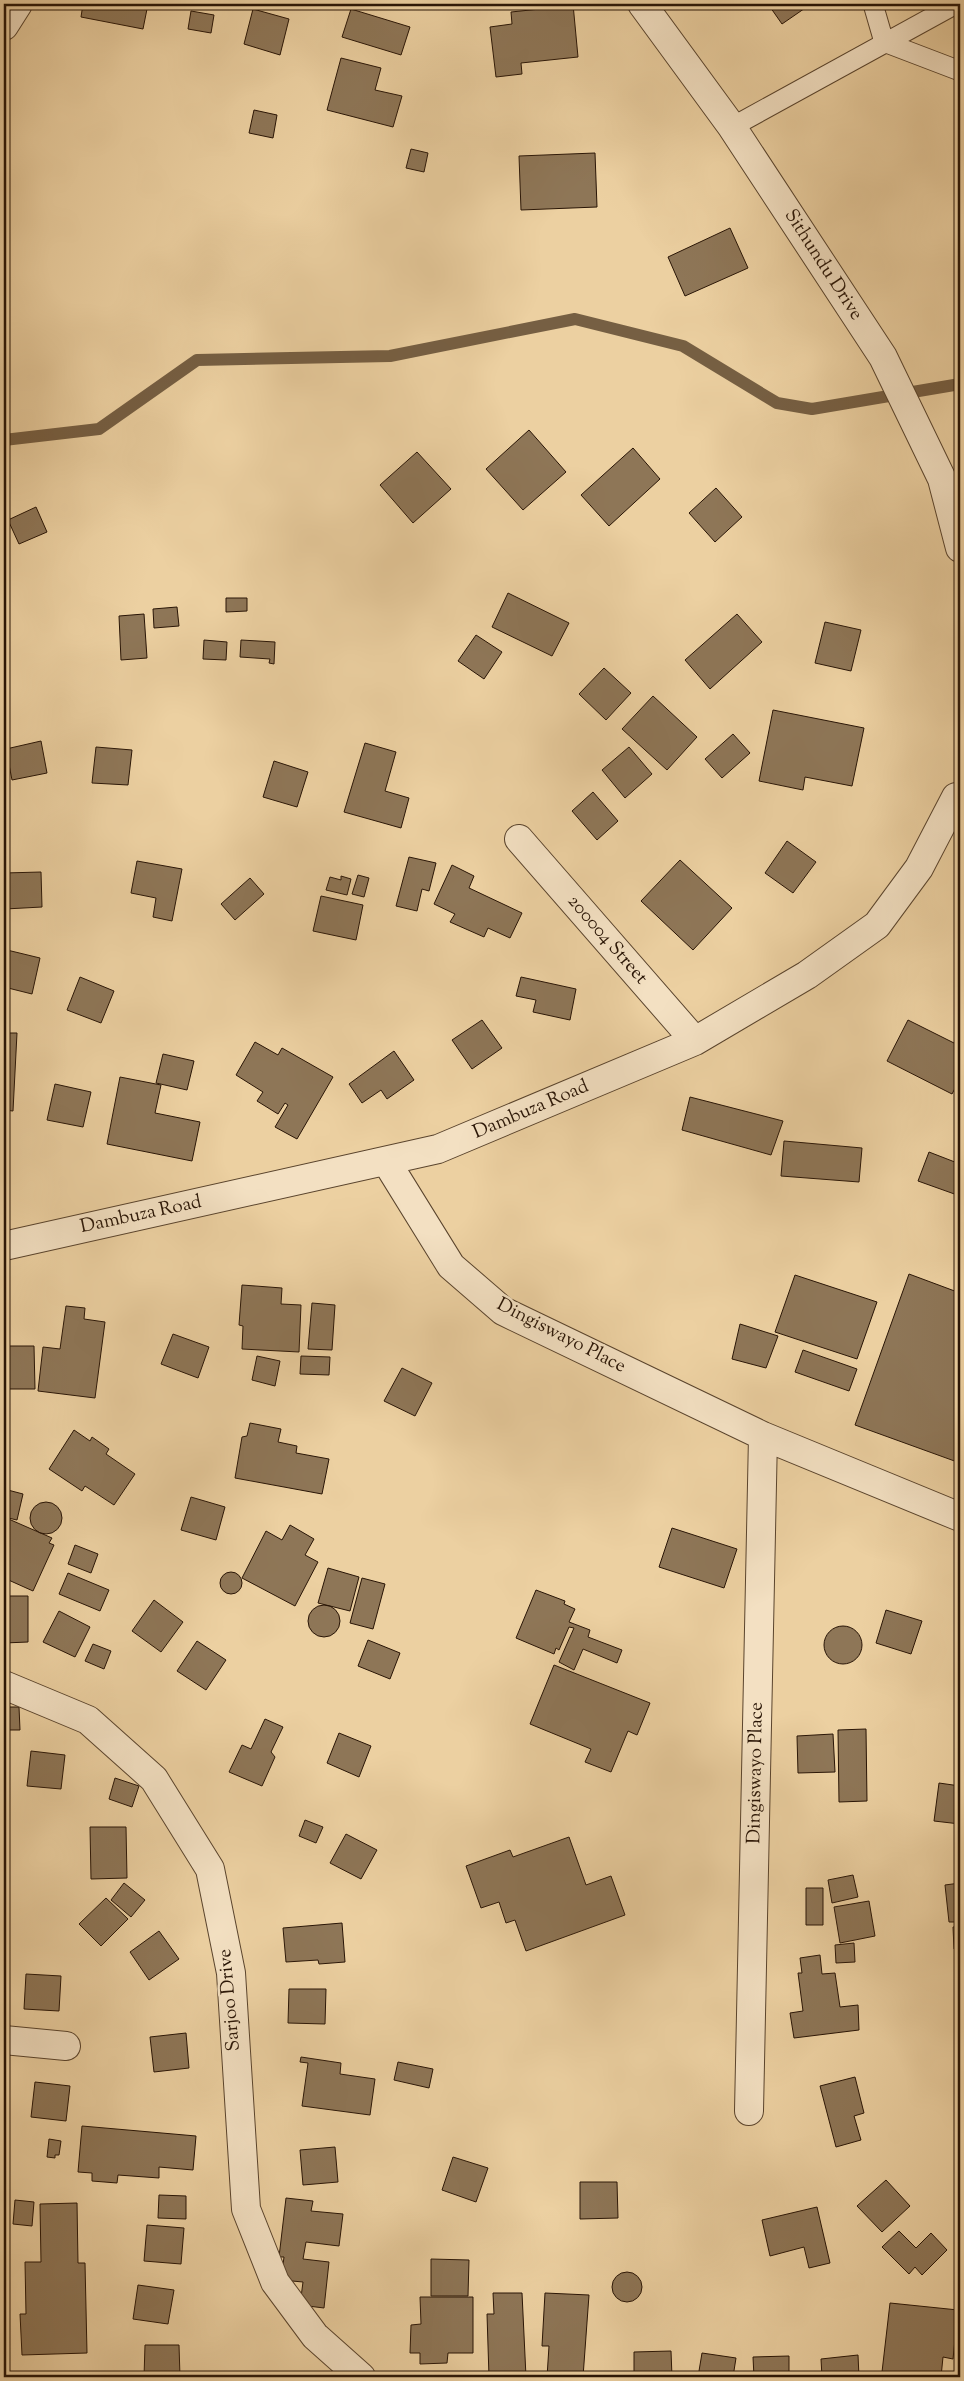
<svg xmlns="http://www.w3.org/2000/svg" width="964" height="2381" viewBox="0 0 964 2381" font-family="'Sorts Mill Goudy',serif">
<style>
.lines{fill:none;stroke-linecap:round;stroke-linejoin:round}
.stream{stroke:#765f43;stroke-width:12}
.building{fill:#8e7657;stroke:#291506}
.service-casing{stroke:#5a442d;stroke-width:21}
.minor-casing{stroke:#5a442d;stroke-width:30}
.service{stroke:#f3e0c2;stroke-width:19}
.minor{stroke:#f3e0c2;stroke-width:28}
.labels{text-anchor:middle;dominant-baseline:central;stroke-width:5;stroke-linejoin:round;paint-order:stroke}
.street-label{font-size:19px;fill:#291506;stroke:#f3e0c2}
</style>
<rect width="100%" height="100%" fill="#ecd0a1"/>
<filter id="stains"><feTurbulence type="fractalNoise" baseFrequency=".004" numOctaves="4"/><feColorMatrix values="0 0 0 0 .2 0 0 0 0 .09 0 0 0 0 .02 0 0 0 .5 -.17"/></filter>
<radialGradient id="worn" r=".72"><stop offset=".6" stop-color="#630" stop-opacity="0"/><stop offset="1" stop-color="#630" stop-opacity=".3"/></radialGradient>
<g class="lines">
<path class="stream" d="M 4,440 L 99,429 L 197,360 L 390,356 L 575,319 L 683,346 L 777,403 L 812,409 L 960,384"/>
</g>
<path class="building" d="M 83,4 L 148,4 L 143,29 L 81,17 Z
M 539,4 L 573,4 L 578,57 L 521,63 L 522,74 L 496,77 L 490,27 L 512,24 L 511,12 L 540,9 Z
M 768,4 L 811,4 L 782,24 Z
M 253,9 L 289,19 L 280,55 L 244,44 Z
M 351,9 L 410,27 L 401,55 L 342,37 Z
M 191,11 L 214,15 L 211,33 L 188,29 Z
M 341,58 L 381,68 L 375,90 L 402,96 L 393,127 L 327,110 Z
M 254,110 L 277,115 L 273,138 L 249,133 Z
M 411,149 L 428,153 L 424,172 L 406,168 Z
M 595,153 L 597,207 L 521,210 L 519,156 Z
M 730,228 L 748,268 L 685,296 L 668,257 Z
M 529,430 L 566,472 L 523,510 L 486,469 Z
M 633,448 L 660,479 L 609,526 L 581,495 Z
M 417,452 L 451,489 L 413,523 L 380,485 Z
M 716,488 L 742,517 L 715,542 L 689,513 Z
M 36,507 L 47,532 L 19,544 L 8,520 Z
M 508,593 L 569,623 L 552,656 L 492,627 Z
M 226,598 L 247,598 L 247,611 L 226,612 Z
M 177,607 L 179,626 L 154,628 L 153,609 Z
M 144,614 L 147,658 L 121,660 L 119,616 Z
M 737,614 L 762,642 L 710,689 L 685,660 Z
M 825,622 L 861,630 L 851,671 L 815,663 Z
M 476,635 L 502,652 L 484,679 L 458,661 Z
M 204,640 L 227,642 L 226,660 L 203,659 Z
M 241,640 L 275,642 L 274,664 L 269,663 L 270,659 L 240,657 Z
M 604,668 L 631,693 L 606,720 L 579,694 Z
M 653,696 L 697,737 L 667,770 L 622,729 Z
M 773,710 L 864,728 L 852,786 L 805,777 L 803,790 L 759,781 Z
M 733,734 L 750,753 L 722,778 L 705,759 Z
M 41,741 L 47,773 L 12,780 L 6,749 Z
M 365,743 L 396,752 L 385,791 L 409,798 L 401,828 L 344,812 Z
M 96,747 L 132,750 L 128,785 L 92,783 Z
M 629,747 L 652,774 L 625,798 L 602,770 Z
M 274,761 L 308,772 L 297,807 L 263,797 Z
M 593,792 L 618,821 L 597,840 L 572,811 Z
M 787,841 L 816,862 L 793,893 L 765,873 Z
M 409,857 L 436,863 L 429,891 L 422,889 L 417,911 L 396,906 Z
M 680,860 L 732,908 L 693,950 L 641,901 Z
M 137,861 L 182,869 L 172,921 L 153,917 L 156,898 L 131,893 Z
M 452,865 L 474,876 L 469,888 L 522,913 L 510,938 L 488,928 L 484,937 L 450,922 L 455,914 L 434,904 Z
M 41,872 L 42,907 L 5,909 L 4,873 Z
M 358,875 L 369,878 L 364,897 L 352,894 Z
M 341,876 L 351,879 L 347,895 L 326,890 L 330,877 L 341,880 Z
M 250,878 L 264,894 L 235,920 L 221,904 Z
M 321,896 L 363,905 L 356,940 L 313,931 Z
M 7,950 L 40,958 L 32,994 L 4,987 L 4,964 Z
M 80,977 L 114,991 L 101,1023 L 67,1010 Z
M 521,977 L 576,989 L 570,1020 L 533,1012 L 536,1000 L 516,996 Z
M 482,1020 L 502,1048 L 472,1069 L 452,1040 Z
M 908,1020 L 960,1046 L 960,1079 L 952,1094 L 887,1061 Z
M 4,1033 L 17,1033 L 13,1111 L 4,1110 Z
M 255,1042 L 278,1055 L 282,1048 L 333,1077 L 297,1139 L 275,1127 L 288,1105 L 285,1103 L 278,1114 L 257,1101 L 263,1092 L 236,1075 Z
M 394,1051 L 414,1080 L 387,1099 L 381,1090 L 362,1103 L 349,1084 Z
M 163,1054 L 194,1061 L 187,1090 L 156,1083 Z
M 120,1077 L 161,1085 L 155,1113 L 200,1122 L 192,1161 L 107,1144 Z
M 55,1084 L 91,1092 L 83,1127 L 47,1120 Z
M 690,1097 L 783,1121 L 771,1155 L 682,1130 Z
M 784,1141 L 862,1148 L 859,1182 L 781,1176 Z
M 929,1152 L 960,1164 L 960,1196 L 918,1181 Z
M 909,1274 L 960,1293 L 960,1463 L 855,1425 Z
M 795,1275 L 877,1302 L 857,1359 L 775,1332 Z
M 242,1285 L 282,1288 L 281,1304 L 301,1305 L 299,1352 L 242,1349 L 243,1326 L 239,1325 Z
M 312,1303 L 335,1305 L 332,1350 L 308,1349 Z
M 66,1306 L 85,1308 L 84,1319 L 105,1322 L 95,1398 L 38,1391 L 43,1347 L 60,1349 Z
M 740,1324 L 778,1336 L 766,1368 L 732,1359 Z
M 173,1334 L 209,1347 L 198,1378 L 161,1364 Z
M 4,1346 L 34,1346 L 35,1389 L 4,1389 Z
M 803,1350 L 857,1369 L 849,1391 L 795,1372 Z
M 257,1356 L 280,1361 L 275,1386 L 252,1380 Z
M 301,1356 L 330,1357 L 329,1375 L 300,1374 Z
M 402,1368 L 432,1383 L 415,1416 L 384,1401 Z
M 250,1423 L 281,1429 L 278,1442 L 297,1446 L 296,1453 L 329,1459 L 322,1494 L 235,1478 L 242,1437 L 247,1436 Z
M 74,1430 L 90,1441 L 92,1437 L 109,1449 L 106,1454 L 135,1474 L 114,1505 L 85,1486 L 82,1491 L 49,1469 Z
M 4,1489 L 23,1494 L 17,1520 L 4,1517 Z
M 191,1497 L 225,1507 L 216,1540 L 181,1530 Z
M30 1518a16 16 0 1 1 32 0a16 16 0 1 1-32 0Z
M 4,1517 L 52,1538 L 49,1543 L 54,1545 L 33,1591 L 4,1578 Z
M 290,1525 L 314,1539 L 305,1555 L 318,1562 L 295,1606 L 242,1578 L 266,1531 L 282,1540 Z
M 672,1528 L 737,1549 L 724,1588 L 659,1567 Z
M 75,1545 L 98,1554 L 91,1573 L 68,1564 Z
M 328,1568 L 359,1577 L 350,1611 L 318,1603 Z
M220 1583a11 11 0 1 1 22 0a11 11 0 1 1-22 0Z
M 68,1573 L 109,1590 L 100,1611 L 59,1594 Z
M 362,1578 L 385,1584 L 373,1629 L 350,1623 Z
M 536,1590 L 565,1601 L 564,1604 L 575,1609 L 569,1622 L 590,1630 L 588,1637 L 622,1650 L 617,1663 L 583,1649 L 574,1670 L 559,1662 L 574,1628 L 569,1627 L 559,1650 L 556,1648 L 554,1654 L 516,1638 Z
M 4,1596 L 28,1596 L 28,1642 L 4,1643 Z
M 154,1600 L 183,1622 L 161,1652 L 132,1631 Z
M308 1621a16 16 0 1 1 32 0a16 16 0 1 1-32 0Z
M 886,1610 L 922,1621 L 911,1654 L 876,1643 Z
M 59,1611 L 90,1627 L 75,1657 L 43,1642 Z
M824 1645a19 19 0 1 1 38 0a19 19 0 1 1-38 0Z
M 368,1640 L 400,1653 L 390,1679 L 358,1666 Z
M 197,1641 L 226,1660 L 206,1690 L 177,1671 Z
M 93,1644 L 111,1651 L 104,1669 L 85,1661 Z
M 554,1665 L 650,1703 L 637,1735 L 628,1731 L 611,1772 L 585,1762 L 591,1749 L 530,1724 Z
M 4,1707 L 19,1707 L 20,1730 L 4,1730 Z
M 265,1719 L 283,1727 L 271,1752 L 275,1757 L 262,1786 L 229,1772 L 242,1745 L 251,1749 Z
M 866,1729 L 867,1801 L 839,1802 L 838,1730 Z
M 339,1733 L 371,1746 L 359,1777 L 327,1763 Z
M 833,1734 L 835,1772 L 798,1773 L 797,1736 Z
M 31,1751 L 65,1755 L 61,1789 L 27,1786 Z
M 115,1778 L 139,1786 L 132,1807 L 109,1799 Z
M 939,1783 L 960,1786 L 960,1824 L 934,1821 Z
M 305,1820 L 323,1827 L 316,1843 L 299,1836 Z
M 90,1827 L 126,1827 L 127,1878 L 91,1879 Z
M 346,1834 L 377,1850 L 361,1879 L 330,1863 Z
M 569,1837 L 586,1885 L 611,1876 L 625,1915 L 526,1951 L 515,1920 L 506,1923 L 499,1902 L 481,1908 L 466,1866 L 510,1850 L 513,1857 Z
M 853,1875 L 858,1897 L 832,1903 L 828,1880 Z
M 124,1883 L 145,1900 L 131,1917 L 111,1900 Z
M 960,1883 L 960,1922 L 949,1922 L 945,1885 Z
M 806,1888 L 823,1888 L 823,1925 L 806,1925 Z
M 106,1898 L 128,1919 L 101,1946 L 79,1924 Z
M 869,1901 L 875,1936 L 840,1943 L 834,1907 Z
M 342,1923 L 345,1962 L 319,1964 L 318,1960 L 286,1962 L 283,1928 Z
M 960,1926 L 960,1949 L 954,1949 L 953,1927 Z
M 159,1931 L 179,1959 L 149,1980 L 130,1952 Z
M 854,1943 L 855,1962 L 836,1963 L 835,1945 Z
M 820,1955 L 822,1974 L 835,1973 L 840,2007 L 858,2005 L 859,2030 L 794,2038 L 790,2013 L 803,2011 L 798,1973 L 802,1973 L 800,1958 Z
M 26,1974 L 61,1976 L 59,2011 L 24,2009 Z
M 289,1989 L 326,1989 L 325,2024 L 288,2023 Z
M 186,2033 L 189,2068 L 154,2072 L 150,2037 Z
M 301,2057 L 341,2063 L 340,2074 L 375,2079 L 370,2115 L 302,2106 L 308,2063 L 300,2062 Z
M 398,2062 L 433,2069 L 429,2088 L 394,2080 Z
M 855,2077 L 864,2113 L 854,2116 L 861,2140 L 836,2147 L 820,2086 Z
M 35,2082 L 70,2086 L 66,2121 L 31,2117 Z
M 82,2126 L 196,2136 L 193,2170 L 159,2167 L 159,2178 L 118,2175 L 117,2183 L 92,2181 L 92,2173 L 78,2172 Z
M 49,2139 L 61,2141 L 59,2155 L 55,2155 L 55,2158 L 47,2157 Z
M 335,2147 L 338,2182 L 303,2185 L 300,2150 Z
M 453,2157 L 488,2168 L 476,2202 L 442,2190 Z
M 886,2180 L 910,2206 L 882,2232 L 857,2206 Z
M 580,2182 L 617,2182 L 618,2218 L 580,2219 Z
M 159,2195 L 186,2196 L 186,2219 L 158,2218 Z
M 286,2198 L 313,2201 L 311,2211 L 343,2214 L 339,2246 L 306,2242 L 303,2259 L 329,2262 L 324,2308 L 300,2305 L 303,2282 L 281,2280 L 284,2257 L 279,2257 Z
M 15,2200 L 34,2202 L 32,2226 L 13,2224 Z
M 77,2203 L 78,2263 L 85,2263 L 87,2353 L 22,2355 L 20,2314 L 26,2314 L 25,2262 L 41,2262 L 40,2204 Z
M 817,2207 L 830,2263 L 809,2268 L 804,2247 L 770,2256 L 762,2220 Z
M 147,2225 L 184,2228 L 181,2264 L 144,2261 Z
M 899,2231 L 916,2248 L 931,2233 L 947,2250 L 922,2275 L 915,2267 L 909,2274 L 882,2247 Z
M 431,2259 L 469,2260 L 468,2296 L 431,2296 Z
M612 2287a15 15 0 1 1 30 0a15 15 0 1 1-30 0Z
M 138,2285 L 174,2290 L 168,2324 L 133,2319 Z
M 493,2293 L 522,2293 L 526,2377 L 489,2377 L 487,2314 L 494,2314 Z
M 545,2293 L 589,2295 L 583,2377 L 547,2377 L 549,2346 L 542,2346 Z
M 420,2297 L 473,2297 L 473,2353 L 448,2353 L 447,2363 L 420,2364 L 420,2353 L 410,2353 L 411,2325 L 421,2324 Z
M 890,2303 L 958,2310 L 953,2359 L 943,2357 L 941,2377 L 892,2377 L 892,2373 L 882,2372 Z
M 145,2345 L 179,2345 L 180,2377 L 144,2377 Z
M 671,2351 L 672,2377 L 634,2377 L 634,2352 Z
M 702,2353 L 736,2358 L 733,2377 L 698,2377 Z
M 858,2355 L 859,2377 L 822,2377 L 821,2359 Z
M 789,2356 L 789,2377 L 754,2377 L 753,2357 Z"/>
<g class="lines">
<g class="service-casing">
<path id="service" d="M 873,4 L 884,42 L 960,71
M 732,127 L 956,4"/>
</g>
<g class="minor-casing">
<path id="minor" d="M 642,4 L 732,127 L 883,357 L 942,479 L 960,548
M 4,26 L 18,4
M 519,839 L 695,1041
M 386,1161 L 451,1266 L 503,1311 L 763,1436 L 960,1517
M 4,1246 L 438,1149 L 695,1041 L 807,975 L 877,925 L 919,868 L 956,797
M 4,1685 L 88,1720 L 154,1779 L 210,1869 L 231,1973 L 246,2209 L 275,2282 L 315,2336 L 361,2377
M 4,2040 L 66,2046
M 749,2111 L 763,1436"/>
</g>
<use href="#service" class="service"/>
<use href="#minor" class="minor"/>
</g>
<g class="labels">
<g class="street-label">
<text transform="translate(823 265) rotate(57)">Sithundu Drive</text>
<text transform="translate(607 940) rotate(49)">200004 Street</text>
<text transform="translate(531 1110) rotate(-23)">Dambuza Road</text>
<text transform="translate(141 1215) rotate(-12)">Dambuza Road</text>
<text transform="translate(561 1336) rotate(27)">Dingiswayo Place</text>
<text transform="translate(756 1773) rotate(-89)">Dingiswayo Place</text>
<text transform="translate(230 2000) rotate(-95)">Sarjoo Drive</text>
</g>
</g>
<rect width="964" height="2381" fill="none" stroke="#ecd0a1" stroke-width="20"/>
<rect x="5" y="5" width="954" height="2371" fill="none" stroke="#291506" stroke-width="2.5"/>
<rect x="10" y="10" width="944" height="2361" fill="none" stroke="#291506"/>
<rect width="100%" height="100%" filter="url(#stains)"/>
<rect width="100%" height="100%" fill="url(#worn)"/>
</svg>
